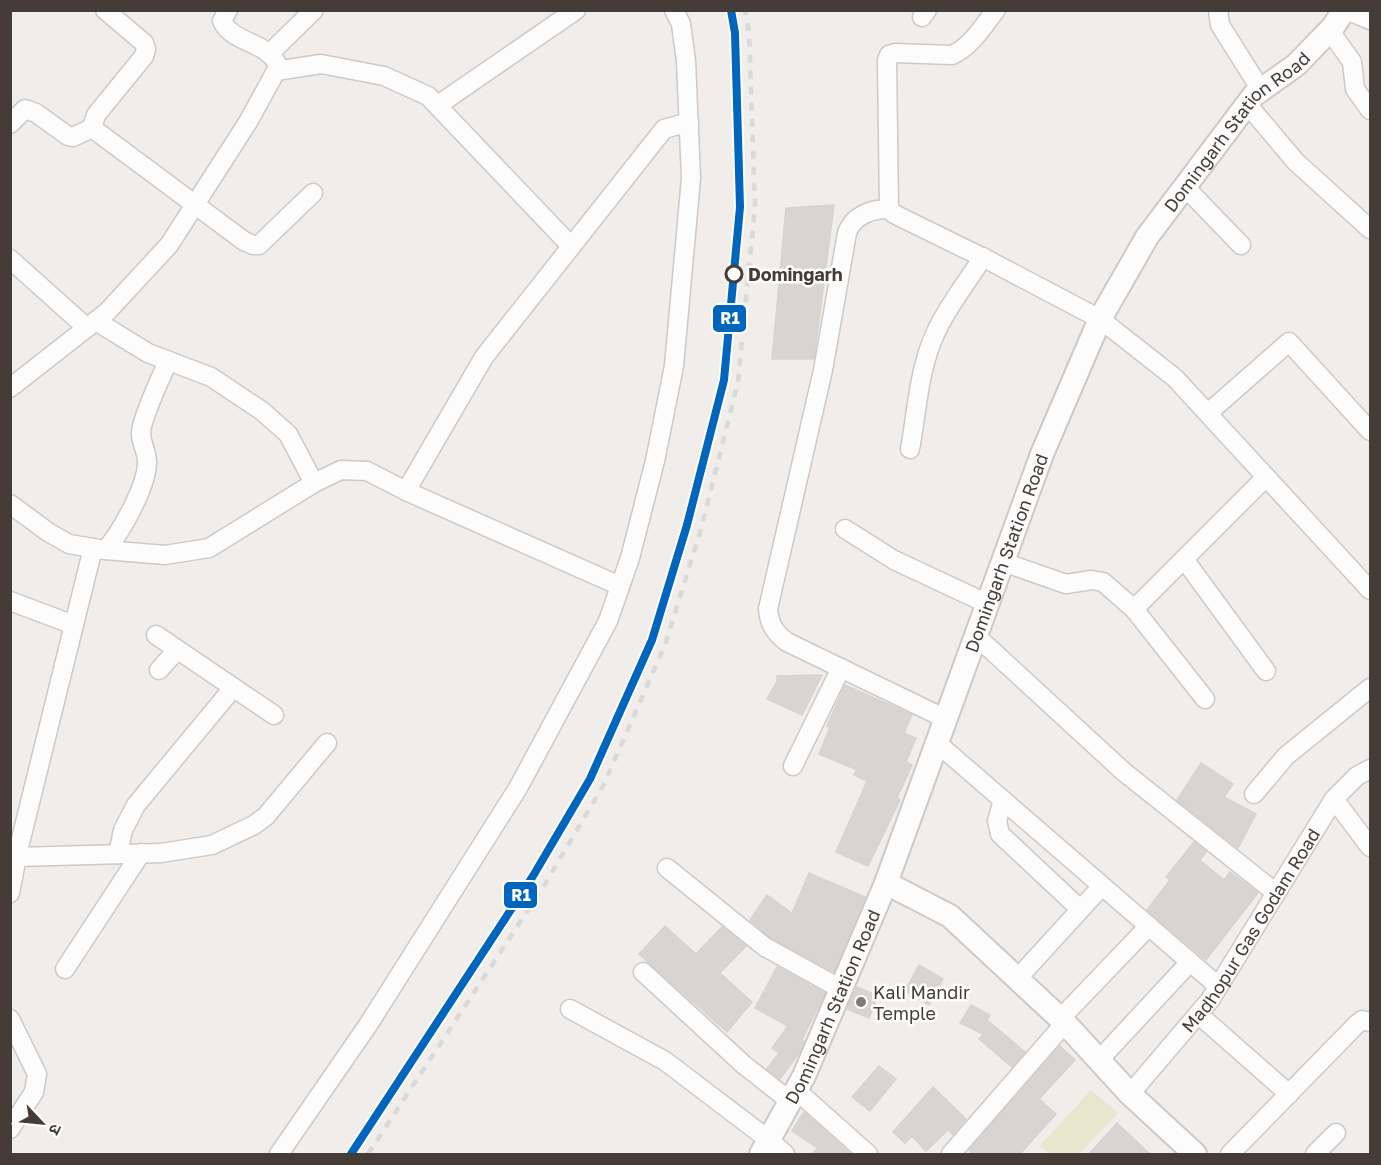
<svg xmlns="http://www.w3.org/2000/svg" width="1381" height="1165" viewBox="0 0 1381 1165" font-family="'Golos Text','Noto Sans Devanagari',sans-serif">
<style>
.green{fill:#e5e8cd}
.building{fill:#d8d4d2;stroke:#d8d3d1;stroke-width:1.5}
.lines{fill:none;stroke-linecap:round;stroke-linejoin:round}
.minor-casing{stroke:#ccc9c7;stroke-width:21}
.tertiary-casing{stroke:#ccc9c7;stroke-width:26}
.minor{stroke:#fdfcfc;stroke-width:18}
.tertiary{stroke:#fdfcfc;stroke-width:22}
.rail{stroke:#d9d9d8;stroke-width:4.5;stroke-dasharray:8 8;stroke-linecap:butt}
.rail-1-casing{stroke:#fff;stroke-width:12}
.rail-1{stroke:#0065bd;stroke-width:8}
.stop-dot{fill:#fff;stroke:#453c37;stroke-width:3}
.poi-dot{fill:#817a76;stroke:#fff;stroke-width:2}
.labels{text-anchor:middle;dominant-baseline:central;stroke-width:5;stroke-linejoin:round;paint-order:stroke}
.street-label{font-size:18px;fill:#453c37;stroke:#fff}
.stop-label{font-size:18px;font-weight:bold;fill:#453c37;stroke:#fff;text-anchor:start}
.poi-label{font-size:18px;fill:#453c37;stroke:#fff;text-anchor:start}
.line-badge{stroke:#fff;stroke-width:2}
.badge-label{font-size:16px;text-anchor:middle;font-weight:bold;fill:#fff}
</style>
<rect width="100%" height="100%" fill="#f0edeb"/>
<path class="green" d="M 1091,1090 L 1118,1113 L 1079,1154 L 1050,1154 L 1040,1146 Z"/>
<path class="building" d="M 834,205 L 814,359 L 772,359 L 786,208 Z
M 822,675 L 802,715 L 767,699 L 777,681 L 777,676 Z
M 845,685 L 912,715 L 904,733 L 916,738 L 906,762 L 912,765 L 897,798 L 900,800 L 868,866 L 836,852 L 867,781 L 854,775 L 857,770 L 819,754 L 830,727 L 827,726 Z
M 1201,763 L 1233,784 L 1224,797 L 1256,814 L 1238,848 L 1177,800 Z
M 1194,842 L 1206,852 L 1200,860 L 1224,880 L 1230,872 L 1258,893 L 1206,960 L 1147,910 L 1170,880 L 1166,877 Z
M 809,873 L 865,897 L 834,972 L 771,938 L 750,920 L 767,895 L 792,913 Z
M 665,926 L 696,954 L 722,927 L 746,946 L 720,973 L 752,1002 L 727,1032 L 639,954 Z
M 919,965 L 943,979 L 929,1005 L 905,991 Z
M 777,967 L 825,993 L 802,1040 L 804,1042 L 799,1053 L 780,1079 L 767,1069 L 779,1053 L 772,1048 L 788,1026 L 755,1008 Z
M 857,987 L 878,996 L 869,1018 L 847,1009 Z
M 971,1005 L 990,1015 L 987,1020 L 1025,1052 L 1012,1067 L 979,1039 L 983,1034 L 960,1023 Z
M 1060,1046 L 1075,1060 L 1039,1099 L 1056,1114 L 1019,1155 L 974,1155 L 969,1150 Z
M 879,1066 L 896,1079 L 870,1111 L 852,1097 Z
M 933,1087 L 966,1119 L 953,1135 L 948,1130 L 926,1151 L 912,1136 L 905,1143 L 893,1132 Z
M 804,1112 L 852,1155 L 811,1155 L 818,1148 L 792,1131 Z
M 1117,1123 L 1151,1155 L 1088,1155 Z"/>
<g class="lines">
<g class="minor-casing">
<g id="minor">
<path d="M 105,10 L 144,43 L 146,49 L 144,56 L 96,115 L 92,128 L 244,241 L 253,245 L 259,245 L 313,193"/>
<path d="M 228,10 L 222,21 C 230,39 256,42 270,54 C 274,58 278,65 281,70"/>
<path d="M 996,10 C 983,26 971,47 952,55 L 895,53 L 889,55 L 887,60 L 889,209 L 894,214 L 988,260 L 1100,319 L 1175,378 L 1370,590"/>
<path d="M 1218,10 L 1220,25 L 1261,90"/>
<path d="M 1346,10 L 1370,20"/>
<path d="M 922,17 L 927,10"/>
<path d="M 1330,31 L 1352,62 L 1355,89 L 1370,110"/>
<path d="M 269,54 L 314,10"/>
<path d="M 1247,104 L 1296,162 L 1370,229"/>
<path d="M 438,105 L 576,10"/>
<path d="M 10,124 L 25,109 L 36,113 L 68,136 L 73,137 L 92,128"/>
<path d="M 1185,187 L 1241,245"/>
<path d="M 889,209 C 872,209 853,215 847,233 L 823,370 L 768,609 C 769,624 775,633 787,642 L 946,719"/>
<path d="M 10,259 L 87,328"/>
<path d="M 96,321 L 148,353 L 211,377 L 262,411 L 288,434 L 314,483"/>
<path d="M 10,388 L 107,312 L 169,245 L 248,122 L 276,71 L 321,64 L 384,76 L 428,96 L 571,246"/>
<path d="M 1208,413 L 1289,342 L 1370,431"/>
<path d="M 910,449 C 917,411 919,367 936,332 C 947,307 968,281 983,257"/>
<path d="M 406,491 L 484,357 L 664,129 L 689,122"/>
<path d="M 10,504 L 48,532 L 69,544 L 105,550 L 165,555 L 209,548 L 314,483 L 341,470 L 367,471 L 406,491 L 620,586"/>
<path d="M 845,529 L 894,560 L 988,604"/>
<path d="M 105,550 C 121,533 147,486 147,462 C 147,449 138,440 142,426 C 148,404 159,382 168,361"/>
<path d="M 1184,559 L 1266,671"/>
<path d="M 1003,562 L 1066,584 L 1092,580 L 1103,582 L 1134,609"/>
<path d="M 10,601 L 74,625"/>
<path d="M 156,635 L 274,715"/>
<path d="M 976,636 L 1124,772 L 1276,893"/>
<path d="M 159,670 L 177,650"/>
<path d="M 1205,699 L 1134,609 L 1266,477"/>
<path d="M 937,743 L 1218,986"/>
<path d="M 793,766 L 841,668"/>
<path d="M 1254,794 L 1286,756 L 1370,688"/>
<path d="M 1334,799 L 1370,847"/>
<path d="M 1003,800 L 997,821 L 1000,834 L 1080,909"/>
<path d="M 118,854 L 123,830 L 136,805 L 233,688"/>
<path d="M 17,857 L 161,853 L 212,845 L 254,825 L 266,816 L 327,743"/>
<path d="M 667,868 L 765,947 L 841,989"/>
<path d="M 10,893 L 18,851 L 93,548"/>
<path d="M 65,969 L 141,853"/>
<path d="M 643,972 L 744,1065 L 790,1101"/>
<path d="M 1017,979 L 1102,886"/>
<path d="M 570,1009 L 665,1061 L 769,1140 L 785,1154"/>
<path d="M 1198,1014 L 1289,1094"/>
<path d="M 10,1019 L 37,1074 L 34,1092 L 10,1129"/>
<path d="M 1060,1019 L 1149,926"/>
<path d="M 1099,1060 L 1190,962"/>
<path d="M 796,1090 L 868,1154"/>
<path id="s1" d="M 1130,1094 L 1210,1000 L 1334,799 L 1357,776 L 1370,769"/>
<path d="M 279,1154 L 368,1025 L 518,788 L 608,621 L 630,558 L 655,461 L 674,366 L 691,178 L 686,61 L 681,24 L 674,10"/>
<path d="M 951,1154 L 1065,1023"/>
<path d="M 1230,1154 L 1357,1024 L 1362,1020 L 1370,1022"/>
<path d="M 1315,1154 L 1336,1133"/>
</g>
</g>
<g class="tertiary-casing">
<g id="tertiary">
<path d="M 886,883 L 950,916 L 1065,1023 L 1130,1094 L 1195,1154"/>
<path id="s2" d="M 761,1154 L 804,1076 L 886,883 L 1042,454 L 1100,319 L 1147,237 L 1254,95 L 1296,65 L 1333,27 L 1344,10"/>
</g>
</g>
<use href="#minor" class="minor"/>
<use href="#tertiary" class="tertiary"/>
<path class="rail" d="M 368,1154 L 545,884 L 603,786 L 665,645 L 701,529 L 738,382 L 755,207 L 749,32 L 745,10"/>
<g class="rail-1-casing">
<path id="rail-1" d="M 351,1154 L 533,876 L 590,779 L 652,640 L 687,525 L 724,380 L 740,207 L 735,33 L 731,10"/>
</g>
<use href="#rail-1" class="rail-1"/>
</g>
<circle class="stop-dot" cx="734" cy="274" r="8"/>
<circle class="poi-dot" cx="861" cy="1002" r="6"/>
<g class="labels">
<g class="street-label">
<text stroke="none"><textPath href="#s2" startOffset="1136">Domingarh Station Road</textPath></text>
<text stroke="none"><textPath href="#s2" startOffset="650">Domingarh Station Road</textPath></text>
<text stroke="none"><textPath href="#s1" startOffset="204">Madhopur Gas Godam Road</textPath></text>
<text stroke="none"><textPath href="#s2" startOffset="164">Domingarh Station Road</textPath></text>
</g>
<g class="stop-label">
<text x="748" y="274">Domingarh</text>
</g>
<g class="poi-label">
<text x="873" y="992">Kali Mandir<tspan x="873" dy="21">Temple</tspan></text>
</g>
</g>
<g class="line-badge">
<rect x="712" y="304" width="35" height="29" rx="6" fill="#0065bd"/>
<rect x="503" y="881" width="35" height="28" rx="6" fill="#0065bd"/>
</g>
<g class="badge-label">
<text x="730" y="324">R1</text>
<text x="521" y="901">R1</text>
</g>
<rect width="1381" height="1165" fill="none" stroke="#453c37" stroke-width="24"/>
<g transform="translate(42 1123) rotate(116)" stroke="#ffffff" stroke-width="4.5" paint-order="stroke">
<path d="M0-4.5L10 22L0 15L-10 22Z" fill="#453c37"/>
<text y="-9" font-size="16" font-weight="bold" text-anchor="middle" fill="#453c37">उ</text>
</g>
</svg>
